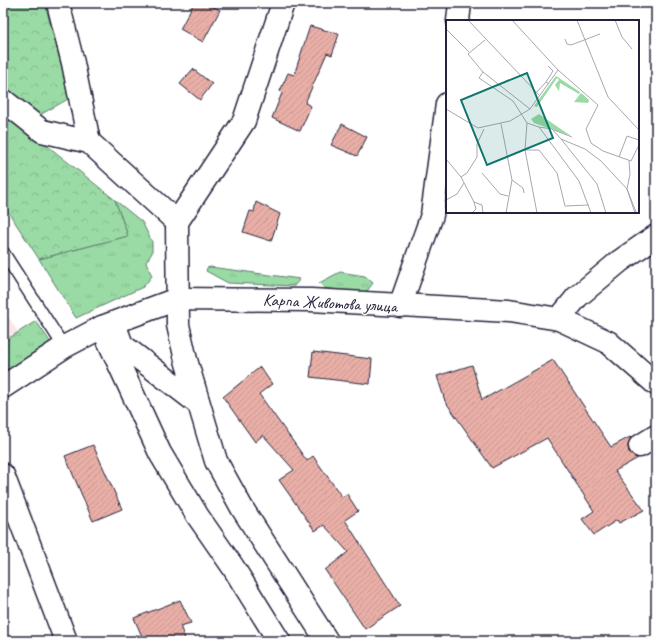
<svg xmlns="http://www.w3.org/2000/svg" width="659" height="644" viewBox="0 0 659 644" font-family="Caveat,sans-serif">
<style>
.built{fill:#f8e7e5}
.grass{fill:url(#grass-tufts);stroke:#5e7e70}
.forest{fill:url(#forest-crowns);stroke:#5e7e70}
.building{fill:url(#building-hatch);stroke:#22223b}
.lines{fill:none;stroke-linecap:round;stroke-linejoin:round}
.lane-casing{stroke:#22223b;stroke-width:14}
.street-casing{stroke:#22223b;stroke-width:25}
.secondary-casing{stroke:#22223b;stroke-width:25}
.lane{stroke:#fff;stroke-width:11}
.street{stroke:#fff;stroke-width:22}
.secondary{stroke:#fff;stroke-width:22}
.labels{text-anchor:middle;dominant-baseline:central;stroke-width:3;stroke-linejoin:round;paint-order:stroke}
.street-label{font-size:17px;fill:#22223b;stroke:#fff}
.inset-road{fill:none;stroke:#a7a7b1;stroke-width:1}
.view{fill:#0f766e;fill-opacity:0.15;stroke:#0f766e;stroke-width:2}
.inset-edge{fill:none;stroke:#22223b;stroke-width:2}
</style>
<defs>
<pattern id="grass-tufts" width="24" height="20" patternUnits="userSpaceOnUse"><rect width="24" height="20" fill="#9adaa4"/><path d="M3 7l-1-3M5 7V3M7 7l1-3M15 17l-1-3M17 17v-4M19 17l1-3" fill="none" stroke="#84bb8e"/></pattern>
<pattern id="forest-crowns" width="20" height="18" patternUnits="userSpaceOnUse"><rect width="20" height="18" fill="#9adaa4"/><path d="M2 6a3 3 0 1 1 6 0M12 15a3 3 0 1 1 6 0" fill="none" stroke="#84bb8e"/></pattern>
<pattern id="building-hatch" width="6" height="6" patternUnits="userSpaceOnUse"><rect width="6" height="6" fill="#e9afa7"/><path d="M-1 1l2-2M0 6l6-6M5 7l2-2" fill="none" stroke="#c89691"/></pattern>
</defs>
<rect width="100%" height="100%" fill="#fff"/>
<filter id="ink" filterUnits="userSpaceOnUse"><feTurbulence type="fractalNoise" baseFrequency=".025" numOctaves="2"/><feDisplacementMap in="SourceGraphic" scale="8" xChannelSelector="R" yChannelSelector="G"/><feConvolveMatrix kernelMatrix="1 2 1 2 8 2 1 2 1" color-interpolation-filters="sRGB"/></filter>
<g filter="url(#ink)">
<path class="built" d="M 3,309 L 18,332 L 3,342 Z"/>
<path class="grass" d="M 115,200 L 142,222 L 152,242 L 152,253 L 146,262 L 152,276 L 143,287 L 76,318 L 39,259 L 128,236 Z
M 210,267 L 300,279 L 294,286 L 228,283 L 206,271 L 207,268 Z
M 340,272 L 365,276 L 373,283 L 367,291 L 362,293 L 324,288 L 319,283 Z
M 36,321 L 51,343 L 3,374 L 3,342 Z"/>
<path class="forest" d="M 45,4 L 70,98 L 38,116 L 3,92 L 3,5 Z
M 3,110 L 115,200 L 128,236 L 39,259 L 3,204 Z"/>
<path class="building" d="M 194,3 L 206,3 L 220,10 L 203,42 L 180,29 Z
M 310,26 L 339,34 L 332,55 L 327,53 L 305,103 L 311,106 L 300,131 L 272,118 L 282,93 L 280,91 L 288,73 L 294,75 Z
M 193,69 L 212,84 L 200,100 L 180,84 Z
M 342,124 L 367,137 L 357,156 L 331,145 Z
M 256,202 L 280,214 L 271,241 L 243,232 L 250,211 L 254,212 Z
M 313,352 L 372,359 L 370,384 L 310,377 Z
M 553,360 L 611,447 L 630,437 L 631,438 L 628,446 L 629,452 L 634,457 L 638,458 L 615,471 L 644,510 L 619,523 L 617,520 L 594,535 L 582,519 L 594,511 L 547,438 L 492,468 L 445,401 L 437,376 L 472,365 L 482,400 Z
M 260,367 L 272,384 L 259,394 L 307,461 L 313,456 L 342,497 L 347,494 L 358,511 L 345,520 L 400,606 L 365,629 L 325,570 L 348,552 L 324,525 L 315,531 L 279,480 L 294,470 L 263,435 L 255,442 L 223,397 Z
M 93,445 L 122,509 L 93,521 L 65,456 Z
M 180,600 L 191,623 L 180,626 L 186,641 L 144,641 L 134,618 Z"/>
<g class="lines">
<g class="lane-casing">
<path id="lane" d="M 3,252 L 64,347"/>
</g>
<g class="street-casing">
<path id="street" d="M 58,3 L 73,63 L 89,142 L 177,222 L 178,325 L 186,360 L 216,461 L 242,508 L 327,641
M 458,21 L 460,3
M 3,100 L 42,131 L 89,142
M 177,222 L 244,121 L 283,3
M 400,306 L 432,215 L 447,104
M 559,319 L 577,297 L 620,261 L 656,236
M 115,326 L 122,345 L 199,404
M 102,327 L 160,453 L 197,515 L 233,567 L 279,641
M 640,446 L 656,436
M 3,475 L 66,641"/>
</g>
<g class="secondary-casing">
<path id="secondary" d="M 3,387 L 64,347 L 102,327 L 177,299 L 311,300 L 509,311 L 559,319 L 608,342 L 656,384"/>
</g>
<use href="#lane" class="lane"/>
<use href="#street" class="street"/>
<use href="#secondary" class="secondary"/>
</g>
</g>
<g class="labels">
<g class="street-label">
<text transform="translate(330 303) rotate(3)">Карпа Животова улица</text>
</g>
</g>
<g transform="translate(446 20)">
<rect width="193" height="193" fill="#fff"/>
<path d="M 110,56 L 134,72 L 133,74 L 114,63 L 113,71 L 109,65 L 113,60 L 111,58 L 91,87 L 88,86 Z" fill="#9adaa4"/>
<path d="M 93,94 L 125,116 L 88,103 L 85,99 Z" fill="#9adaa4"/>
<path d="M 135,73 L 143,80 L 142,83 L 128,82 Z" fill="#9adaa4"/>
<path class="inset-road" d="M 22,0 L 94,76M 66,0 L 112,50 L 152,85 L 140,109 L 145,123 L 157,131 L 185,141 L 193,125M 131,0 L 162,77 L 193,110M 169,0 L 176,17 L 186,29M 0,9 L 23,32M 119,19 L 121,24 L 125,25 L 154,14M 39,20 L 22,34 L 37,52 L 33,58 L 67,81 L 81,103 L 93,107 L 133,161 L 145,193M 102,46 L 107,51 L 100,62 L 103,64M 37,52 L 84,89M 90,73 L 100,62M 0,89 L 32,108 L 64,101 L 84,89 L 112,50M 81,103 L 79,130 L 91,193M 55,104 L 66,160 L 60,193M 93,107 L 106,109 L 115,119 L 139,129 L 155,141 L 181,169 L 189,193M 108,110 L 126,117M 115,119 L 151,164 L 160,193M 79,130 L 93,130 L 111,153 L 119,186 L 143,185M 173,137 L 181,116 L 193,120M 0,139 L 15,157 L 28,182 L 36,185 L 37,193M 183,141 L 184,154 L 181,169 L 190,192M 36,153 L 54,174 L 62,176M 15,157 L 21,153 L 31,137 L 31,124 L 38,109M 66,160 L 77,168 L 78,173M 0,180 L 11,174 L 18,163M 26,193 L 30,189 L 28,182"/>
<path class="view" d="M 81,53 L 107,118 L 41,145 L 15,80 Z"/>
<rect width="193" height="193" class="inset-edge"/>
</g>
<rect width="659" height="644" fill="none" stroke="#fff" stroke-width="16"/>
<rect x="8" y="8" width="643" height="628" fill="none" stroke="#22223b" stroke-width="1.5" filter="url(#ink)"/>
</svg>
